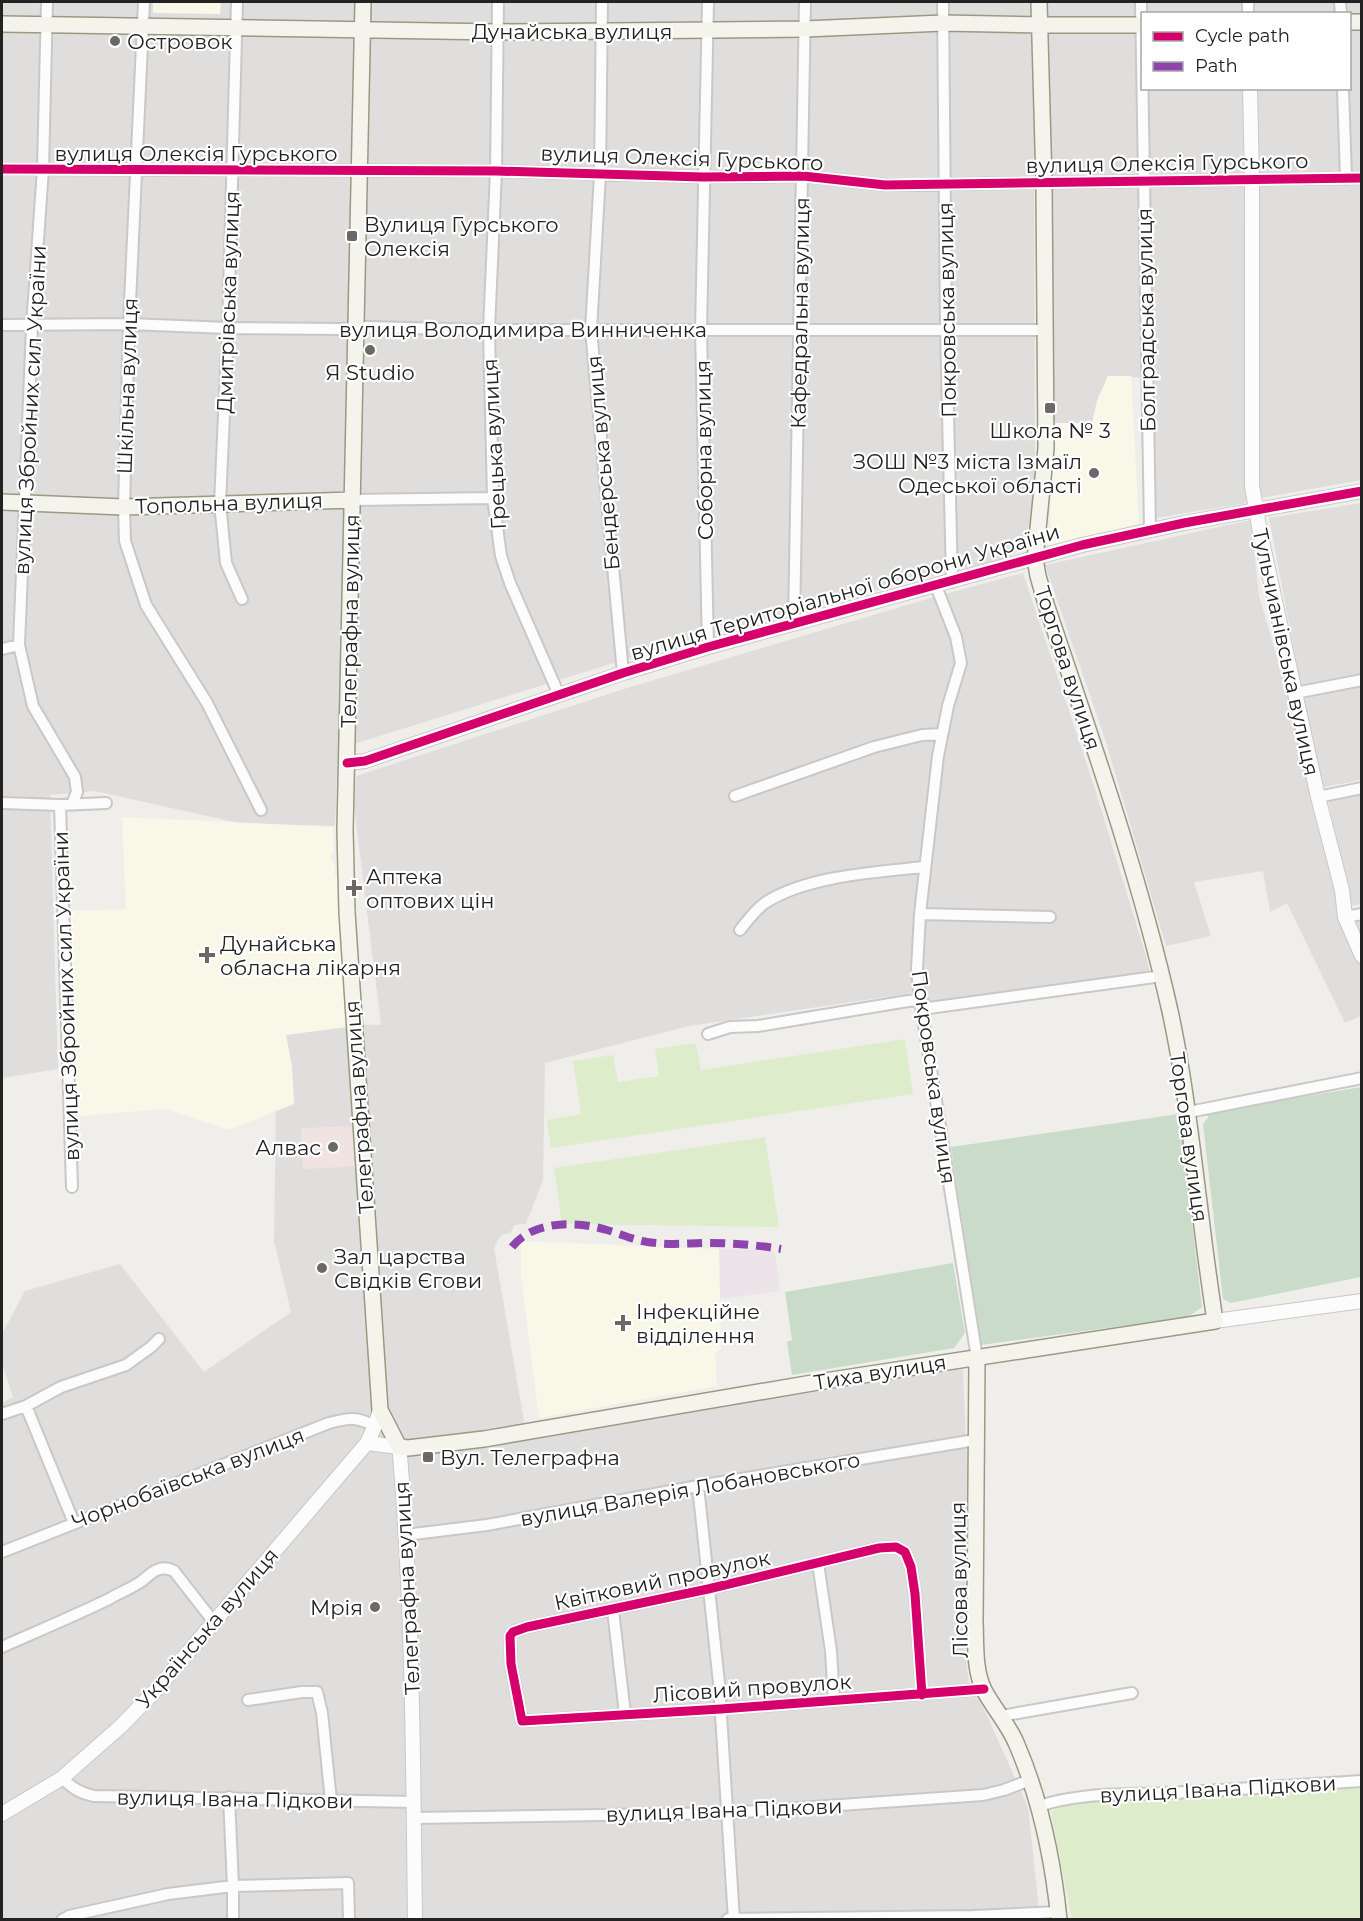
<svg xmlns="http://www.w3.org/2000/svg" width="1363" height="1921" viewBox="0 0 1363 1921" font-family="Montserrat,sans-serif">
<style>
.residential{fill:#dfdedc}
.commercial{fill:#f1e3e1}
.industrial{fill:#ede4e9}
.education{fill:#f8f7e8}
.grass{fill:#ddeccb}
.cemetery{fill:#cadbca}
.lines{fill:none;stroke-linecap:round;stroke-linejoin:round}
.minor-casing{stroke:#c9c8c7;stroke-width:14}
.tertiary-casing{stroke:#c9c8c7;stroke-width:16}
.secondary-casing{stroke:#999a82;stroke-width:18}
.minor{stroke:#fdfcfc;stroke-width:10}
.tertiary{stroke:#fdfcfc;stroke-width:14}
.secondary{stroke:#f4f4ed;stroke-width:15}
.quiet{stroke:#8e44ad;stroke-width:8;stroke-dasharray:15 8;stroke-linecap:butt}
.cycleway-casing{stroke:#fff;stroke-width:13}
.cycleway{stroke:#d6006c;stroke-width:9}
.poi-dot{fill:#6a6968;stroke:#fff;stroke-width:2}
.labels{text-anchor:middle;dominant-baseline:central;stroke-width:4.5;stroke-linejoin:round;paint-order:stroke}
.street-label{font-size:21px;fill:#222;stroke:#fff}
.poi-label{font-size:21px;fill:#222;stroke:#fff;text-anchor:start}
</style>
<rect width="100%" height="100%" fill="#f0eeeb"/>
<path class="residential" d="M 2,2 L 1031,2 L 1034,131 L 1035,504 L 1023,548 L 1005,559 L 931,576 L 697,637 L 338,749 L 335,826 L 239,823 L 95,791 L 50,795 L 58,1069 L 2,1078 Z
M 1045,2 L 1361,2 L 1362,15 L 1350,15 L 1350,14 L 1142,14 L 1142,19 L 1050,21 L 1045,17 Z
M 1350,26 L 1361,26 L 1361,480 L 1261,498 L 1259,486 L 1254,89 L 1350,88 Z
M 1050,29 L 1142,29 L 1142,88 L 1243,89 L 1246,503 L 1156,518 L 1154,378 L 1108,376 L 1097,401 L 1092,423 L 1051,423 L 1045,34 Z
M 1361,503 L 1361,780 L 1320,788 L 1269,518 Z
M 1251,520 L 1259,596 L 1354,921 L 1361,917 L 1361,1016 L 1345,1023 L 1287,903 L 1270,912 L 1263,871 L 1194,882 L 1211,936 L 1166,946 L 1105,739 L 1045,565 Z
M 1023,573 L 1095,789 L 1146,956 L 1150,974 L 934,1004 L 928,1000 L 926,991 L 689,1026 L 545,1063 L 543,1180 L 526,1224 L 515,1225 L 510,1233 L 501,1235 L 494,1248 L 524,1421 L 525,1441 L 822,1390 L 963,1369 L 967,1466 L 965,1651 L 969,1684 L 981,1702 L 1028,1807 L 1040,1919 L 2,1919 L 2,1403 L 13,1397 L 2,1364 L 2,1334 L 25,1291 L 120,1264 L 204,1372 L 291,1312 L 274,1241 L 277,1030 L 343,1024 L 381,1025 L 354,806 L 356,776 L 627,688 L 934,597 Z
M 1361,794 L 1361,904 L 1351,906 L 1328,800 Z"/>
<path class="commercial" d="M 363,1126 L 365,1166 L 303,1169 L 301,1128 Z"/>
<path class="industrial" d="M 719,1249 L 775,1251 L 780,1288 L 776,1292 L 720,1299 Z"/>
<path class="education" d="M 153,2 L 221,2 L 220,14 L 153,13 Z
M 1108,376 L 1131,376 L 1139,524 L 1050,547 L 1051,423 L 1092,423 L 1097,401 Z
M 122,817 L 333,827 L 334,853 L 331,853 L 331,860 L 334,861 L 335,876 L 340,876 L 347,1027 L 286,1035 L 292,1066 L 294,1104 L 228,1130 L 167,1109 L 77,1116 L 68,911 L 126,909 Z
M 521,1241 L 719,1249 L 721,1348 L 715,1353 L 717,1386 L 539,1418 L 521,1275 Z"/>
<path class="grass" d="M 905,1039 L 913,1094 L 551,1148 L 547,1120 L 581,1114 L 573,1061 L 613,1055 L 618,1082 L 659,1076 L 655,1049 L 696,1043 L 701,1070 Z
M 765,1137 L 779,1227 L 562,1224 L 554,1168 Z
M 1361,1785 L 1361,1919 L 1072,1919 L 1051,1812 L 1072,1802 Z"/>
<path class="cemetery" d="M 1361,1087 L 1361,1277 L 1231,1303 L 1223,1299 L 1203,1124 L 1208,1118 L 1208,1113 Z
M 1179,1114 L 1202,1307 L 1188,1317 L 981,1345 L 951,1147 Z
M 953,1263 L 965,1333 L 954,1348 L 792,1375 L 787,1342 L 792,1340 L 785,1292 Z"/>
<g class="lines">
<g class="minor-casing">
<path id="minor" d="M 47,2 L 43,169 L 32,326 L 19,645 L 33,706 L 75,777 L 77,792 L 72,804
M 144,2 L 129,324 L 124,507 L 125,541 L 146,605 L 207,703 L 261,810
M 237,2 L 228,328 L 220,503 L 226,563 L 242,599
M 498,2 L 496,171 L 489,330 L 493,498 L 501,556 L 510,583 L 559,695
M 602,2 L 600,175 L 591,330 L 623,673
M 708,2 L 701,330 L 708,647
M 943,2 L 946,329 L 952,582
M 1141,2 L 1150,530
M 1248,2 L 1248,14
M 1340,2 L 1341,14
M 1343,88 L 1346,179
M 2,169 L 496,171 L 703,177 L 803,176 L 885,185 L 1362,178
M 2,325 L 129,324 L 228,328 L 341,329 L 367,327 L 489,330 L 1045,330
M 353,500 L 493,498
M 936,586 L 956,637 L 961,663 L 948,706 L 938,756 L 920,914 L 917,969 L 920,1000 L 977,1358
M 794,624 L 805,2
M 2,649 L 19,645
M 1295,693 L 1362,680
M 735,796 L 874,747 L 922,735 L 941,734
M 1318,797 L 1362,788
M 2,803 L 60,805 L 106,803
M 60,805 L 72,1187
M 920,914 L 1050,917
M 1345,917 L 1362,914
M 740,930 C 748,920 755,910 765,903 C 806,876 876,872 924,867
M 708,1034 L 730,1027 L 758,1026 L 908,1001 L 920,1000 L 929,1008 L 1162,976
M 1189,1112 L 1362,1078
M 26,1406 L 74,1523
M 2,1414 L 26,1406 L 61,1387 L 126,1365 L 151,1347 L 159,1339
M 698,1486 L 719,1683 L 734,1920
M 405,1535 L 487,1525 L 698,1486 L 975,1440
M 2,1552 L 329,1423 C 349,1418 356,1416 375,1426
M 818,1563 L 831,1651 L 834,1700
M 613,1610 L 625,1714
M 2,1647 C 38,1631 74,1616 109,1599 C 119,1593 132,1588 142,1581 C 152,1572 161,1564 174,1571 L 213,1621
M 922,1695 L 915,1594 L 911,1567 L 905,1552 L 896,1547 L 879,1548 L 708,1589 L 527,1627 L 513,1632 L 510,1636 L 511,1664 L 522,1721 L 721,1709 L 984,1689
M 248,1700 L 302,1692 L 317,1692 L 322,1713 L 331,1801
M 1001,1716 L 1132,1693
M 62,1778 C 72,1788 80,1793 94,1796 L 414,1802
M 229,1797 L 233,1886 L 233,1920
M 1039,1806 C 1082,1792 1123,1795 1168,1793 C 1232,1790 1297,1785 1362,1781
M 414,1818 L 728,1813 L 983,1795 L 1004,1790 L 1030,1780
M 728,1919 L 974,1916 L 1058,1912
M 62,1920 L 69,1916 L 168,1894 L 233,1886 L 348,1883 L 349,1920"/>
</g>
<g class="tertiary-casing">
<path id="tertiary" d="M 1250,88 L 1252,180 L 1252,486 L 1260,532 L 1295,693 L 1318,797 L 1342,890 L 1345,917 L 1362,956
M 347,763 L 365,761 L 623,673 L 708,647 L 1082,545 L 1184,523 L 1362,491
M 1215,1321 L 1362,1301
M 367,1443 L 399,1447 L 400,1455 C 413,1609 413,1765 415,1920
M 2,1814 L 62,1778 L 121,1726 L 155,1691 L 367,1443 L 375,1426 L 380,1410"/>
</g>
<g class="secondary-casing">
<path id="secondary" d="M 363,2 L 345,830 L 347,912 L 380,1410 L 399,1447 L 408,1448 L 484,1439 L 818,1382 L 1215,1321 C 1210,1287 1205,1252 1201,1218 C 1192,1149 1185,1080 1170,1011 C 1139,873 1091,738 1046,604 L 1038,576 L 1035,559 L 1046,448 L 1044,183 L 1039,2
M 1350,22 L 1362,22
M 2,24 L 497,32 L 805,29 L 943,23 L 1040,25 L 1142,25
M 2,502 L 124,507 L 353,500
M 977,1358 L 975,1622 C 976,1643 974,1670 984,1690 C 994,1709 1009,1725 1017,1745 C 1041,1801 1053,1859 1059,1920"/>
</g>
<use href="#minor" class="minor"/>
<use href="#tertiary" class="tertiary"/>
<use href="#secondary" class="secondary"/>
<path class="quiet" d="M 512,1247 C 533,1220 577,1221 607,1230 C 624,1235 638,1242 656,1243 C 673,1245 690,1243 707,1243 C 732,1243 757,1245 781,1249"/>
<g class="cycleway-casing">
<path id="cycleway" d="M 2,169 L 496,171 L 703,177 L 803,176 L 885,185 L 1362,178
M 347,763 L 365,761 L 623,673 L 708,647 L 1082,545 L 1184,523 L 1362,491
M 922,1695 L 915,1594 L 911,1567 L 905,1552 L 896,1547 L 879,1548 L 708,1589 L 527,1627 L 513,1632 L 510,1636 L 511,1664 L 522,1721 L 721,1709 L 984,1689"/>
</g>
<use href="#cycleway" class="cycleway"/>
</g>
<g class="poi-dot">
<circle cx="115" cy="41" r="6"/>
<rect x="346" y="230" width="12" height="12" rx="3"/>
<circle cx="370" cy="350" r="6"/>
<rect x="1044" y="402" width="12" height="12" rx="3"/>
<circle cx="1094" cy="473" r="6"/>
<path d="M351 879h6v6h6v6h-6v6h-6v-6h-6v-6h6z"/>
<path d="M204 946h6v6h6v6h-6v6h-6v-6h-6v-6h6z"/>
<circle cx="333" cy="1147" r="6"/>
<circle cx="322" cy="1268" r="6"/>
<path d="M620 1314h6v6h6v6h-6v6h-6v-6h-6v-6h6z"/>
<rect x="422" y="1451" width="12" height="12" rx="3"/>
<circle cx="375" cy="1607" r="6"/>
</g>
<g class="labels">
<g class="street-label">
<text x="572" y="31">Дунайська вулиця</text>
<text x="196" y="153">вулиця Олексія Гурського</text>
<text transform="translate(682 158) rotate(2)">вулиця Олексія Гурського</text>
<text transform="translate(1167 163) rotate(-1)">вулиця Олексія Гурського</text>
<text transform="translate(228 302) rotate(-88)">Дмитрівська вулиця</text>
<text transform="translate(947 310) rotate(-91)">Покровська вулиця</text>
<text transform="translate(800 313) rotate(-89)">Кафедральна вулиця</text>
<text transform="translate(1146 320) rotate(-91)">Болградська вулиця</text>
<text x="523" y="329">вулиця Володимира Винниченка</text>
<text transform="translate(127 386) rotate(-88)">Шкільна вулиця</text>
<text transform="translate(30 410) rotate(-87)">вулиця Збройних сил України</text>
<text transform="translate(494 444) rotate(-93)">Грецька вулиця</text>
<text transform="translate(704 450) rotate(-91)">Соборна вулиця</text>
<text transform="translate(603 463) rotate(-95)">Бендерська вулиця</text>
<text transform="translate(229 503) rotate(-2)">Топольна вулиця</text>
<text transform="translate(845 592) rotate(-16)">вулиця Територіальної оборони України</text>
<text transform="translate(350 621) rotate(-89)">Телеграфна вулиця</text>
<text transform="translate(1286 652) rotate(78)">Тульчианівська вулиця</text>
<text transform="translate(1068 668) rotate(72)">Торгова вулиця</text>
<text transform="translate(66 996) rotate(-92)">вулиця Збройних сил України</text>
<text transform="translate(934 1077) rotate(82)">Покровська вулиця</text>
<text transform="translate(359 1107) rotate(-94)">Телеграфна вулиця</text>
<text transform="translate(1189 1137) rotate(82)">Торгова вулиця</text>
<text transform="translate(880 1372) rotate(-9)">Тиха вулиця</text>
<text transform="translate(188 1478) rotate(-21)">Чорнобаївська вулиця</text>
<text transform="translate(690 1489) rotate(-10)">вулиця Валерія Лобановського</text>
<text transform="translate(662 1580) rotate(-12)">Квітковий провулок</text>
<text transform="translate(959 1580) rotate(-91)">Лісова вулиця</text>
<text transform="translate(407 1588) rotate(-93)">Телеграфна вулиця</text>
<text transform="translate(207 1628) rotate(-49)">Українська вулиця</text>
<text transform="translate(752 1688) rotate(-4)">Лісовий провулок</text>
<text transform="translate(1218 1789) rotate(-3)">вулиця Івана Підкови</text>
<text transform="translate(235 1799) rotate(1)">вулиця Івана Підкови</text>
<text transform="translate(724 1810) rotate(-2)">вулиця Івана Підкови</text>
</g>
<g class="poi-label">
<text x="127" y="41">Островок</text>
<text x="364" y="224">Вулиця Гурського<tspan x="364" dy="24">Олексія</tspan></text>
<text x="370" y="372" text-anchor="middle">Я Studio</text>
<text x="1050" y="430" text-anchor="middle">Школа № 3</text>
<text x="1082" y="461" text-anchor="end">ЗОШ №3 міста Ізмаїл<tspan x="1082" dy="24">Одеської області</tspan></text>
<text x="366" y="876">Аптека<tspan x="366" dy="24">оптових цін</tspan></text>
<text x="220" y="943">Дунайська<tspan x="220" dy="24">обласна лікарня</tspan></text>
<text x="321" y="1147" text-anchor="end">Алвас</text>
<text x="334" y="1256">Зал царства<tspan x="334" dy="24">Свідків Єгови</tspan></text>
<text x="636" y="1311">Інфекційне<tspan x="636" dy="24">відділення</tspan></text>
<text x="440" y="1457">Вул. Телеграфна</text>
<text x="363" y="1607" text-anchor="end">Мрія</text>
</g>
</g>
<rect width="1363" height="1921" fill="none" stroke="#222222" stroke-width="6"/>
<rect x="1141" y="12" width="210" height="78" fill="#ffffff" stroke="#a7a7a7" stroke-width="1.5"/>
<rect x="1153" y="32" width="30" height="9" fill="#d6006c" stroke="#a7a7a7" stroke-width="1.5"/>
<text x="1195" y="42" font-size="18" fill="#222222">Cycle path</text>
<rect x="1153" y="62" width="30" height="9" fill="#8e44ad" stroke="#a7a7a7" stroke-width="1.5"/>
<text x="1195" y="72" font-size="18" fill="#222222">Path</text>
</svg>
